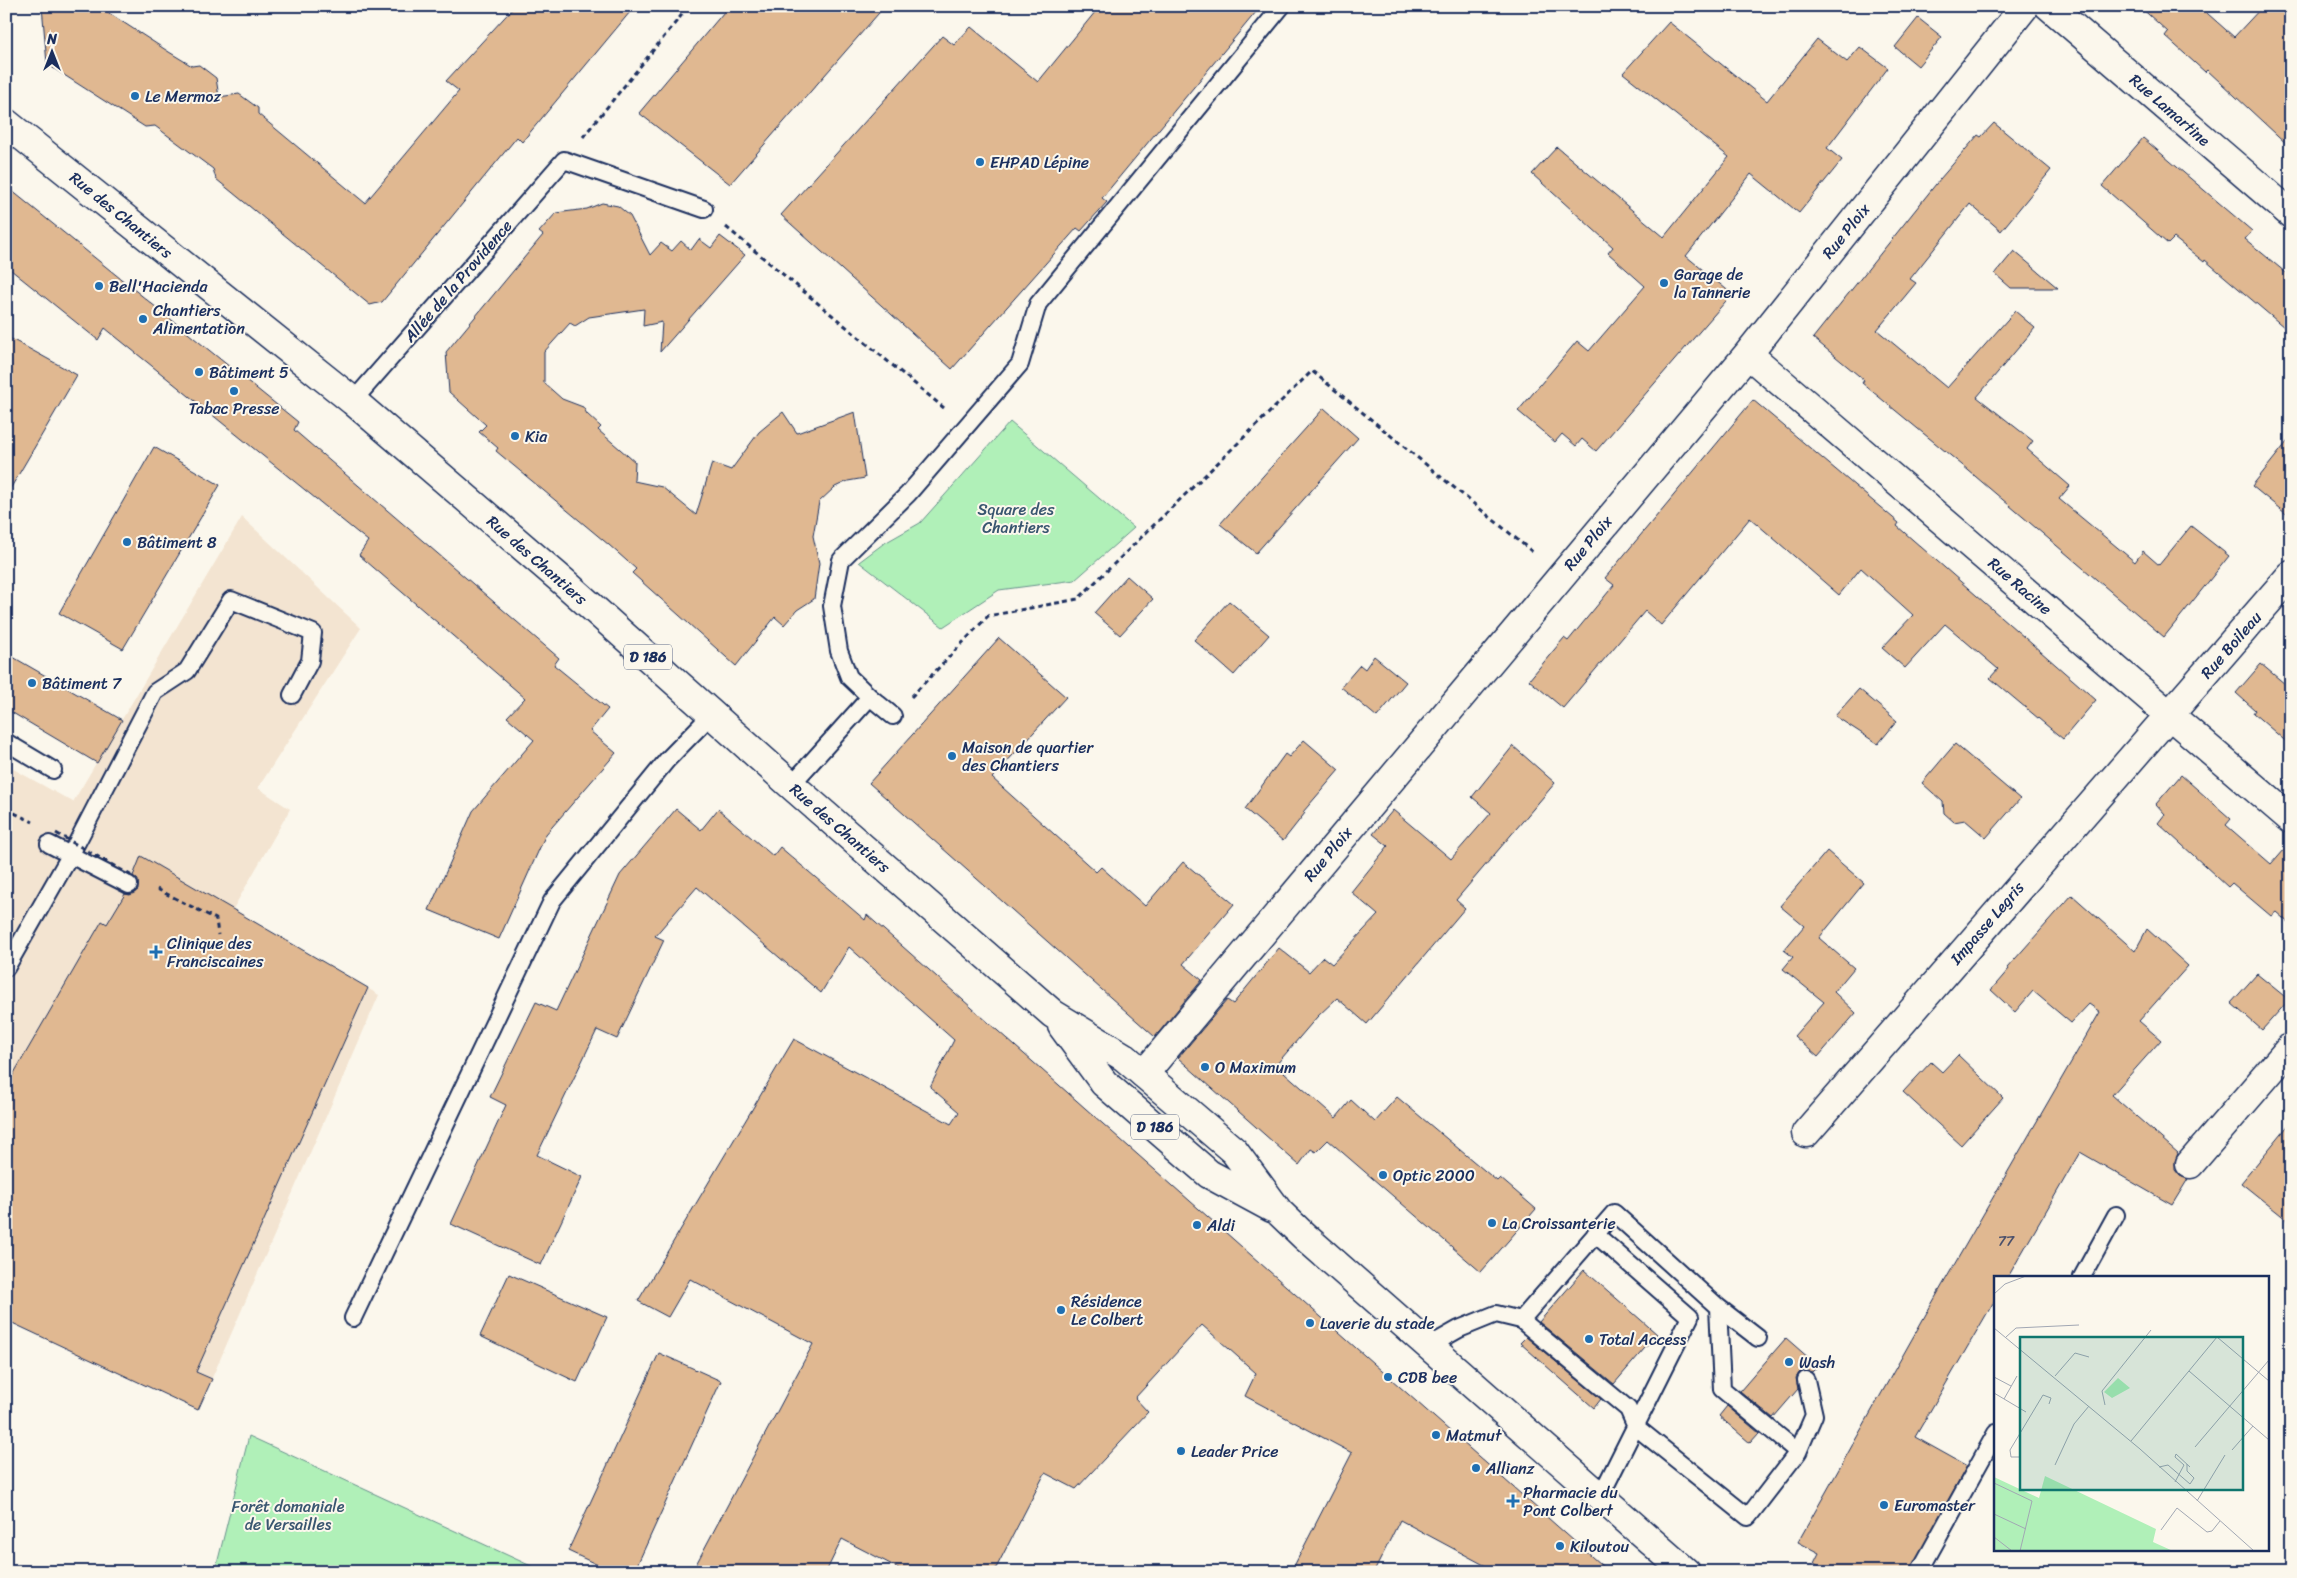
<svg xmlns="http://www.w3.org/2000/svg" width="2297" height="1578" viewBox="0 0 2297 1578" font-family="Sriracha,sans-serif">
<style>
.built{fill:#f3e4d1}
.green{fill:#b0f0b8;stroke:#66908b}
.building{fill:#e0b891;stroke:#1b2f5e}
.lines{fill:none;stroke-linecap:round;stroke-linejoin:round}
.lane-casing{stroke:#1b2f5e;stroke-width:20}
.street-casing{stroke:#1b2f5e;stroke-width:31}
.primary-casing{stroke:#1b2f5e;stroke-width:31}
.path{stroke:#1b2f5e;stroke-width:3;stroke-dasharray:5 4;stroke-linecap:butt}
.lane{stroke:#fbf7ec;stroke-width:16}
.street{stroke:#fbf7ec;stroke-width:28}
.primary{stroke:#fbf7ec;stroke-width:28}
.path-bridge{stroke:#1b2f5e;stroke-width:3;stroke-dasharray:5 4;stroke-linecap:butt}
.poi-dot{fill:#1f6fb2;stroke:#fbf7ec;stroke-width:2}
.labels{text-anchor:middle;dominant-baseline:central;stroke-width:4;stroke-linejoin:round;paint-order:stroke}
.number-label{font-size:14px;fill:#4c516b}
.shield{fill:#fbf7ec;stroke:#5e6b89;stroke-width:1}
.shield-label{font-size:15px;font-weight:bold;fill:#1b2f5e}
.poi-label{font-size:16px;fill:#1b2f5e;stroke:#fbf7ec;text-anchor:start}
.street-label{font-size:16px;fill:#1b2f5e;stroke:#fbf7ec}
.park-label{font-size:16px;fill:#395670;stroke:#fbf7ec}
.inset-road{fill:none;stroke:#a1a7b3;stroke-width:1}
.view{fill:#0f766e;fill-opacity:0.15;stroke:#0f766e;stroke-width:2.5}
.inset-edge{fill:none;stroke:#1b2f5e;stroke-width:2.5}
</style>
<rect width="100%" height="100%" fill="#fbf7ec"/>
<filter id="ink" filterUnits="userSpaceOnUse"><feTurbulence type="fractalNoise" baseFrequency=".02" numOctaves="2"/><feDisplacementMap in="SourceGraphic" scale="10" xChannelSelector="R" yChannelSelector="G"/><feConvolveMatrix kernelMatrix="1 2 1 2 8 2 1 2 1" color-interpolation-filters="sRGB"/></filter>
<g filter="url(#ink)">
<path class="built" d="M 242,517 L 361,628 L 258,788 L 290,809 L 233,909 L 379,995 L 198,1410 L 6,1320 L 6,765 L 73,802 Z"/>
<path class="green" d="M 1010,422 L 1134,528 L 1075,580 L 999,590 L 943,627 L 859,562 L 883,544 L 920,523 Z
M 249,1436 L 544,1572 L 215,1572 Z"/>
<path class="building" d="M 42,6 L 98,6 L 169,52 L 192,66 L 199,65 L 216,78 L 219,97 L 239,94 L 258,108 L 258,114 L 365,203 L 459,91 L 446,81 L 515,6 L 635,6 L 522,142 L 517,137 L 382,302 L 370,305 L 216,179 L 213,169 L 155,126 L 145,127 L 47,64 Z
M 729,6 L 885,6 L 730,184 L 639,113 Z
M 1100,6 L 1261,6 L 1102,198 L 1107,202 L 1081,231 L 1077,228 L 952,369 L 781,215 L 942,36 L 954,45 L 971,27 L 1038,82 Z
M 2139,6 L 2199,6 L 2234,37 L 2263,6 L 2291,6 L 2291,148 L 2207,70 L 2205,72 L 2165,36 L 2168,32 Z
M 1918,18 L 1942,37 L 1918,66 L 1895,47 Z
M 1669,22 L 1767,101 L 1817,39 L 1847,62 L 1860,47 L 1888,68 L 1827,148 L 1842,160 L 1799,213 L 1751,174 L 1686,256 L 1732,294 L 1596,451 L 1582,439 L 1576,446 L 1562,434 L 1555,442 L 1518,411 L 1577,341 L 1589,351 L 1645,286 L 1608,253 L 1613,247 L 1532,174 L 1557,147 L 1664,237 L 1729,157 L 1623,73 Z
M 1994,123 L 2051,170 L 2001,231 L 1970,204 L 1910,279 L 1916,283 L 1877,330 L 1947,388 L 2015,311 L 2035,328 L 1977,397 L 2033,441 L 2027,449 L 2070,486 L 2059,499 L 2135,562 L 2143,551 L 2159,565 L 2191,526 L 2229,556 L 2164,637 L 1962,465 L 1862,383 L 1864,380 L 1813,338 L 1940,179 L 1978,135 L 1981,137 Z
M 2143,138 L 2252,231 L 2245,239 L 2291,277 L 2291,333 L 2205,260 L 2204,262 L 2174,238 L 2168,244 L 2102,186 Z
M 6,186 L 298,422 L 294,430 L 559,658 L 554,665 L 608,709 L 590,731 L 616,753 L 546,834 L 499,939 L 429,910 L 473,811 L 534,740 L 507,717 L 525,698 L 359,555 L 368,541 L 105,328 L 98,340 L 6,266 Z
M 602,203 L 618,206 L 630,216 L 650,255 L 661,243 L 672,251 L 681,241 L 691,250 L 699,239 L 711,248 L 720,236 L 745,255 L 660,352 L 662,322 L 643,326 L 644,309 L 589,317 L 575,326 L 570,323 L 544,352 L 544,383 L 562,399 L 583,407 L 587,414 L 601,427 L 598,430 L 635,462 L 634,481 L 662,487 L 696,515 L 712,463 L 731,470 L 759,432 L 783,412 L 797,433 L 855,412 L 865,478 L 848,481 L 835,487 L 819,502 L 813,536 L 819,563 L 814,599 L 797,610 L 784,625 L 775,617 L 736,666 L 632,573 L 636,569 L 609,545 L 496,451 L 498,448 L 479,432 L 486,425 L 449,392 L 446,352 L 543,235 L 539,232 L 556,213 L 587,209 Z
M 2014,251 L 2058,288 L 2011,288 L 1995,274 Z
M 6,336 L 77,375 L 6,496 Z
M 1753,400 L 1899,523 L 1897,526 L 2096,700 L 2063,739 L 1990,678 L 1998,669 L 1945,624 L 1905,668 L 1882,648 L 1913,615 L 1861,568 L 1839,595 L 1750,518 L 1661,625 L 1645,611 L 1563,708 L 1529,680 L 1564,638 L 1568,641 L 1614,585 L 1605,578 Z
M 1324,408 L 1358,438 L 1256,553 L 1220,524 Z
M 2291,437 L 2291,518 L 2252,486 Z
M 154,447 L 220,485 L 123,649 L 59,613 Z
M 1127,576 L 1153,599 L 1120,635 L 1094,613 Z
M 1229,601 L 1269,635 L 1234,675 L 1194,640 Z
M 999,638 L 1066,697 L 992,778 L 1096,872 L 1101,867 L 1145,906 L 1183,862 L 1234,904 L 1183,964 L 1202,980 L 1155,1037 L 869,783 Z
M 6,653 L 122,720 L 97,763 L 6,709 Z
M 1374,656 L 1406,682 L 1377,717 L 1341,687 L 1360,665 L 1365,669 Z
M 2261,664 L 2291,689 L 2291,746 L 2253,713 L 2255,710 L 2236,693 Z
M 1859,689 L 1897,721 L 1878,744 L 1835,716 Z
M 1304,740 L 1339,770 L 1303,812 L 1305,813 L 1283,841 L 1245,809 L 1285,754 L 1289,757 Z
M 1955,744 L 2020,799 L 1986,838 L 1965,820 L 1954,822 L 1944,813 L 1943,802 L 1922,783 Z
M 1513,746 L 1555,783 L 1456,900 L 1465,908 L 1367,1024 L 1337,998 L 1317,1017 L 1276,1065 L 1336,1118 L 1351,1100 L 1375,1122 L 1397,1097 L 1497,1181 L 1500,1178 L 1536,1209 L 1481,1272 L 1328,1140 L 1316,1152 L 1311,1149 L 1299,1165 L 1178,1058 L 1227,1000 L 1233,1004 L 1279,948 L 1309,972 L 1323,957 L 1332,964 L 1378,915 L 1351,892 L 1388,846 L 1373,834 L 1393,810 L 1451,859 L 1491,813 L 1472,797 Z
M 2181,775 L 2231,819 L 2226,825 L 2271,864 L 2291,841 L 2291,925 L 2276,912 L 2271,916 L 2232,883 L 2228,887 L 2158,823 L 2165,814 L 2156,804 Z
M 676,809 L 701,830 L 718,809 L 773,856 L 780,847 L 865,920 L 867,915 L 1609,1572 L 1497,1572 L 1400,1520 L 1374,1572 L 1291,1572 L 1352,1453 L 1245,1396 L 1256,1373 L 1202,1325 L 1135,1398 L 1148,1412 L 1076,1489 L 1045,1473 L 994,1572 L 906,1572 L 842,1539 L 826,1572 L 692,1572 L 813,1344 L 690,1279 L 668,1317 L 638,1301 L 794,1039 L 951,1124 L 959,1112 L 930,1087 L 954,1040 L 849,947 L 821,993 L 697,887 L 655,936 L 664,940 L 617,1039 L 597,1030 L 537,1155 L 582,1177 L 541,1265 L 451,1224 L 506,1105 L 490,1097 L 536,1002 L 556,1011 L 620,875 Z
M 1827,851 L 1864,883 L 1819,938 L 1854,968 L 1834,992 L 1856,1013 L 1818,1057 L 1794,1036 L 1824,1002 L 1783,969 L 1793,957 L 1784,950 L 1804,926 L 1780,906 Z
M 141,856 L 368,988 L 196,1372 L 212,1379 L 198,1410 L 6,1320 L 6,1087 L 102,921 L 107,924 L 125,894 L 130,895 L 138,890 L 138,880 L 133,876 Z
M 2072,895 L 2135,951 L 2147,929 L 2188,966 L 2139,1021 L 2161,1040 L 2112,1095 L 2178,1153 L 2175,1161 L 2175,1170 L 2180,1176 L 2188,1179 L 2172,1205 L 2080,1152 L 2008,1277 L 1996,1277 L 1996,1298 L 1915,1437 L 1967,1466 L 1909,1572 L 1830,1572 L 1814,1563 L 1819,1553 L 1798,1542 L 1935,1298 L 2100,1012 L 2089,1004 L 2071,1023 L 2033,991 L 2015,1012 L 1991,990 L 2009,969 L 2007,968 Z
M 2257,974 L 2289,1000 L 2262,1030 L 2231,1003 Z
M 1958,1055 L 2003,1098 L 1961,1145 L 1903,1092 L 1931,1062 L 1942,1072 Z
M 2291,1122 L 2291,1223 L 2241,1183 Z
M 1584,1270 L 1657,1334 L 1614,1384 L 1539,1322 Z
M 509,1274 L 607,1317 L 577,1382 L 480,1336 Z
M 1526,1337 L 1601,1399 L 1594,1408 L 1520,1343 Z
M 1786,1338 L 1818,1366 L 1812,1372 L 1804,1370 L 1799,1373 L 1796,1378 L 1798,1389 L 1773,1418 L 1740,1391 Z
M 659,1353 L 721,1381 L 634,1572 L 613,1572 L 568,1551 Z
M 1727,1406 L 1759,1433 L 1750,1443 L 1719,1416 Z"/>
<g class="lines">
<g class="lane-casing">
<path id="lane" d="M 353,401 L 564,160 L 704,209
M 870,697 L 849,677 L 839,651 L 832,606 L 841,560 L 908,494 L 1020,364 L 1038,304 L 1282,6
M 6,742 L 53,770
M 791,785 L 870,697 L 893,716
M 49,844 L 129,885
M 6,968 L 71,854 L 155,692 L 187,671 L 231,600 L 313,633 L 310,661 L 292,695
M 1595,1234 L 1690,1317 L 1600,1497
M 2082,1277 L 2116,1215
M 353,1318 L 552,901 L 667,760 L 712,714
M 1521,1320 L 1614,1213 L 1718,1307 L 1758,1338
M 1429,1346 L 1459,1329 L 1496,1314 L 1521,1320 L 1628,1409 L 1636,1427 L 1748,1517 L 1798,1452 L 1722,1389 L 1718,1307
M 1798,1452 L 1814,1415 L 1806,1380
M 1919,1572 L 1996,1433"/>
</g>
<g class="street-casing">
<path id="street" d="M 2049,6 L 2291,214
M 1748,354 L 2291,819
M 1144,1074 L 1748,354 L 2025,6
M 1806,1133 L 2291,575
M 2190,1164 L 2291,1047"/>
</g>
<g class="primary-casing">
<path id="primary" d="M 6,123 L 353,401 L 565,583 L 791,785 L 1053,1014 L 1124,1057 L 1234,1151 L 1279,1212 L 1304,1236 L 1686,1572
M 1062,1026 L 1104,1083 L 1209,1174 L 1272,1208"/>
</g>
<path class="path" d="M 583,137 L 689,6
M 726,227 L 944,408
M 911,697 L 988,616 L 1078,599 L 1312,371 L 1535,554
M 6,809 L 33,822
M 157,889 L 216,919 L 218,935"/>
<use href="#lane" class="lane"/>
<use href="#street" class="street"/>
<use href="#primary" class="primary"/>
<path class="path-bridge" d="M 56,833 L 132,876"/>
</g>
</g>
<g class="poi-dot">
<circle cx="135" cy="96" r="5"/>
<circle cx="980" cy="162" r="5"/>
<circle cx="1664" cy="283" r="5"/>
<circle cx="99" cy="286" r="5"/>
<circle cx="143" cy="319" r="5"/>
<circle cx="199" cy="372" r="5"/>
<circle cx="234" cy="391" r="5"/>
<circle cx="515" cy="436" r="5"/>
<circle cx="127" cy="542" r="5"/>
<circle cx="32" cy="683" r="5"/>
<circle cx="952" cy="756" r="5"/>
<path d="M153.5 944.5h5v5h5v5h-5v5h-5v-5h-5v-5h5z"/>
<circle cx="1205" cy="1067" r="5"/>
<circle cx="1383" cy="1175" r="5"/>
<circle cx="1492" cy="1223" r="5"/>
<circle cx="1197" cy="1225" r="5"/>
<circle cx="1061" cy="1310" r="5"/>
<circle cx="1310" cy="1323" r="5"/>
<circle cx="1589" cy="1339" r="5"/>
<circle cx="1789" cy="1362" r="5"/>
<circle cx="1388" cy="1377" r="5"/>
<circle cx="1436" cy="1435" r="5"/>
<circle cx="1181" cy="1451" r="5"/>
<circle cx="1476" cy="1468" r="5"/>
<path d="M1510.5 1493.5h5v5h5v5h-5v5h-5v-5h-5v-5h5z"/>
<circle cx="1884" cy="1505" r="5"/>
<circle cx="1560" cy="1546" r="5"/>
</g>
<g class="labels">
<g class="number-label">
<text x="2006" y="1241">77</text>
</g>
<g class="shield">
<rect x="624" y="644.5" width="48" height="25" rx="4"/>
<rect x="1131" y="1114.5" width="48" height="25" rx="4"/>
</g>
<g class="shield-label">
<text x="648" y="657">D 186</text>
<text x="1155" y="1127">D 186</text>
</g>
<g class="poi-label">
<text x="145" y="96">Le Mermoz</text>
<text x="990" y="162">EHPAD Lépine</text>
<text x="1674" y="274">Garage de<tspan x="1674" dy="18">la Tannerie</tspan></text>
<text x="109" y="286">Bell'Hacienda</text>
<text x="153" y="310">Chantiers<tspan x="153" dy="18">Alimentation</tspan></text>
<text x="209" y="372">Bâtiment 5</text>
<text x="234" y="408" text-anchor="middle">Tabac Presse</text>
<text x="525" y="436">Kia</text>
<text x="137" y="542">Bâtiment 8</text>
<text x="42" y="683">Bâtiment 7</text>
<text x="962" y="747">Maison de quartier<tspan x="962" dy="18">des Chantiers</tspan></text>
<text x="167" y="943">Clinique des<tspan x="167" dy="18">Franciscaines</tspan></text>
<text x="1215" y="1067">O Maximum</text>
<text x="1393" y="1175">Optic 2000</text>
<text x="1502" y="1223">La Croissanterie</text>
<text x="1207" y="1225">Aldi</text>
<text x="1071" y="1301">Résidence<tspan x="1071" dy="18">Le Colbert</tspan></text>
<text x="1320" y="1323">Laverie du stade</text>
<text x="1599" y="1339">Total Access</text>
<text x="1799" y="1362">Wash</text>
<text x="1398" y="1377">CDB bee</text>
<text x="1446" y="1435">Matmut</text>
<text x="1191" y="1451">Leader Price</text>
<text x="1486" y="1468">Allianz</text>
<text x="1523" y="1492">Pharmacie du<tspan x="1523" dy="18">Pont Colbert</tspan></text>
<text x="1894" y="1505">Euromaster</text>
<text x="1570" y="1546">Kiloutou</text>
</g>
<g class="street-label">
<text transform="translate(2170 110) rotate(41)">Rue Lamartine</text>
<text transform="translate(121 215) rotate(39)">Rue des Chantiers</text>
<text transform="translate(1846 231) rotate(-51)">Rue Ploix</text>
<text transform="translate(458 281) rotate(-49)">Allée de la Providence</text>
<text transform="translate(1588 543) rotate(-50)">Rue Ploix</text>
<text transform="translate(537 560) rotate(41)">Rue des Chantiers</text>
<text transform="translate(2020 586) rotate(41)">Rue Racine</text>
<text transform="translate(2231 645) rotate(-49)">Rue Boileau</text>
<text transform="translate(840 828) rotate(41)">Rue des Chantiers</text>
<text transform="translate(1328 854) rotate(-50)">Rue Ploix</text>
<text transform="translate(1987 923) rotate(-49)">Impasse Legris</text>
</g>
<g class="park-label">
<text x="1016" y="509">Square des<tspan x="1016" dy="18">Chantiers</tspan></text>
<text x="288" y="1506">Forêt domaniale<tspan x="288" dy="18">de Versailles</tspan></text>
</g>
</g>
<g transform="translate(1994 1276)">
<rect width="275" height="275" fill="#fbf7ec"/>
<path d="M 124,102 L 136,112 L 118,122 L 110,116 ZM 51,200 L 162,253 L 159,266 L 179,275 L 0,275 L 0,201 L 45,222 Z" fill="#b0f0b8"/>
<path class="inset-road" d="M 0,18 L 11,8 L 32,0M 0,52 L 146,173 L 260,275M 12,61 L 22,52 L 85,49M 195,95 L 275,164M 61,100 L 81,77 L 95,81M 0,101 L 17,110M 0,117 L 32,136M 10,123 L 23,100M 111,129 L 108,115 L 157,54M 137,165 L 223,61 L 275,105M 201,171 L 275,84M 238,174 L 259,150M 26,181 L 17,181 L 16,174 L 49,119 L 57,122 L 55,128M 181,181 L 190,189 L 181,206M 181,181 L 182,178 L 196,191M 61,189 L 80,148 L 95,130M 165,191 L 174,189 L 196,208 L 200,202 L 193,195 L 193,188M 0,207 L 38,225 L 26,275M 203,225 L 231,179M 0,238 L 32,253M 167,254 L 183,232 L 213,256 L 218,255 L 226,245M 0,261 L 18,275"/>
<path class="view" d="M 26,61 L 249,61 L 249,214 L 26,214 Z"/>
<rect width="275" height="275" class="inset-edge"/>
</g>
<rect width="2297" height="1578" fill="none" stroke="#fbf7ec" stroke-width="25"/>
<rect x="12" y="12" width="2272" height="1553" fill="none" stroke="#1b2f5e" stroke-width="2" filter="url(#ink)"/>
<g transform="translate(52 52)" stroke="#fbf7ec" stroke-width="4" paint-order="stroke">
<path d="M0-4L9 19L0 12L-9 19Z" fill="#1b2f5e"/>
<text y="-8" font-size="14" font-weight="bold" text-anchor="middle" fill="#1b2f5e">N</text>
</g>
</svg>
